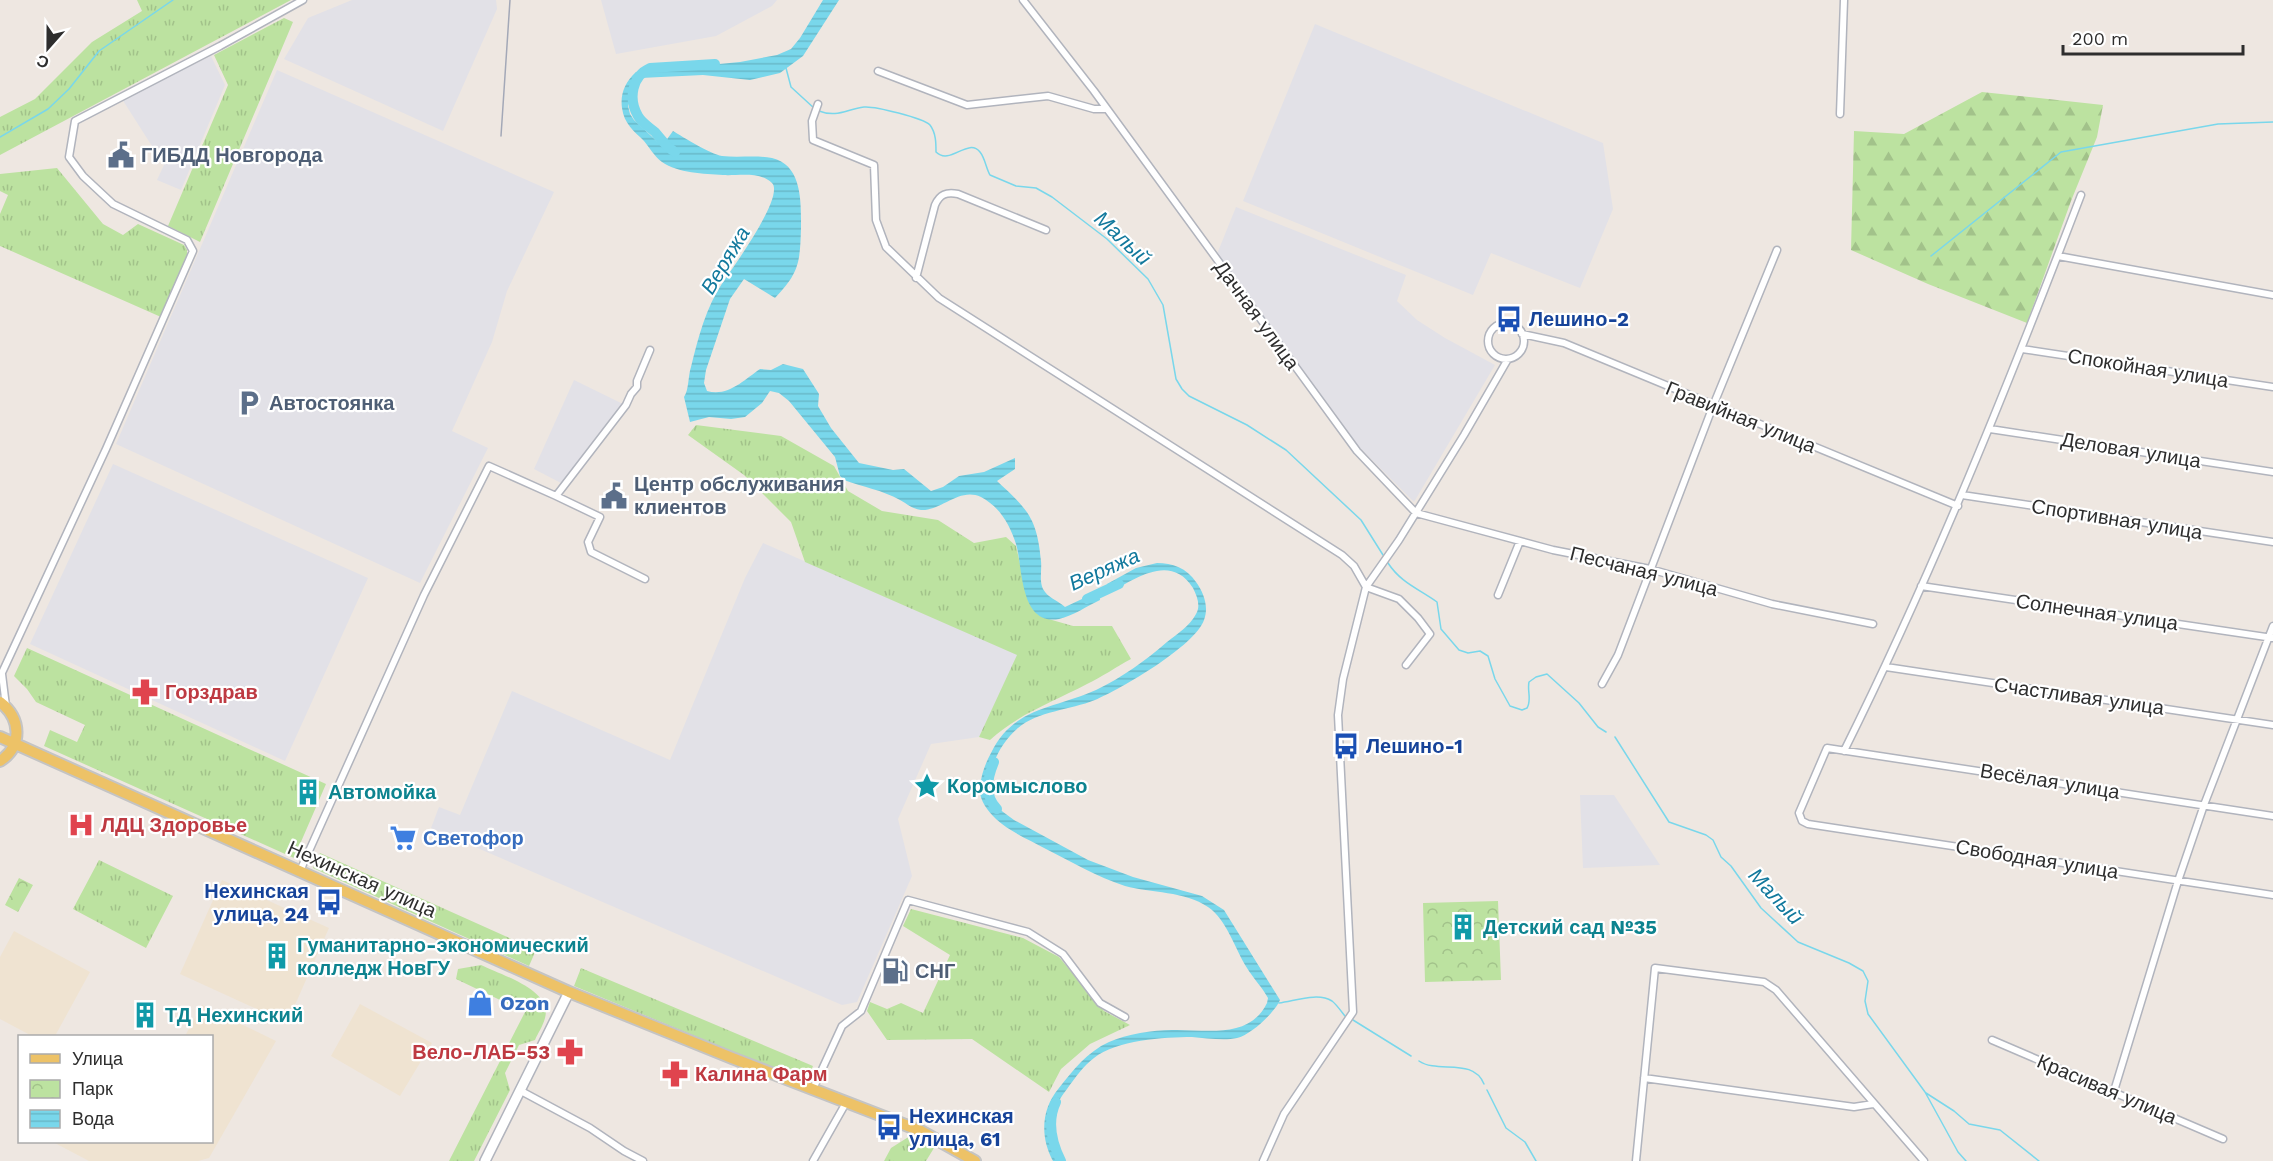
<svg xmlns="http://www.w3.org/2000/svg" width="2273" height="1161" viewBox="0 0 2273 1161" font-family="'Work Sans',sans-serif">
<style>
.industrial{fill:#e2e1e7}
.education{fill:#efe3d1}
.grass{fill:url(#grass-tufts)}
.forest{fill:url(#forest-firs)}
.park{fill:url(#park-crowns)}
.water{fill:url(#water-rules)}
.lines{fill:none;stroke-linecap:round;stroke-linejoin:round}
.stream{stroke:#79d7eb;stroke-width:1.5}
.river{stroke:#79d7eb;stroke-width:10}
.street-casing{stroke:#b1b4bd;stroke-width:9}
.secondary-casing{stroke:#b1b4bd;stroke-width:12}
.primary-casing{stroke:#c4c4c4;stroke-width:14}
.street{stroke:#fff;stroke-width:6}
.secondary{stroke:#fff;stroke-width:9}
.primary{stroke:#edc267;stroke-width:10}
.rail{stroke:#a3a8b7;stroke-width:1.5}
.labels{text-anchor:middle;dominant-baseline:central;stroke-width:4.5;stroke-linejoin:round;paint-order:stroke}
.service-label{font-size:20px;font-weight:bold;fill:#4e5e75;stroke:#fff;text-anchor:start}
.street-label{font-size:20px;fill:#2e2e2e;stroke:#fff}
.transit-label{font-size:20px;font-weight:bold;fill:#164399;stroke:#fff;text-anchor:start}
.health-label{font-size:20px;font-weight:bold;fill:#be3a42;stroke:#fff;text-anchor:start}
.culture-label{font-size:20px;font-weight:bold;fill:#0d838f;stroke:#fff;text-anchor:start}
.shop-label{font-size:20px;font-weight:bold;fill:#366cbe;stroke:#fff;text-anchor:start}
.water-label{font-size:21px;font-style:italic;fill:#12799d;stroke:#fff}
</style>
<defs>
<pattern id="grass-tufts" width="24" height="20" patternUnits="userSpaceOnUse" patternTransform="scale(1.5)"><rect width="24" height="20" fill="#bce2a0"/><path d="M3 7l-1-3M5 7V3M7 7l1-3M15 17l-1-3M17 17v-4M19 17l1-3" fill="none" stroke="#a2c28a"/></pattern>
<pattern id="forest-firs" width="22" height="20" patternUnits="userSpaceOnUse" patternTransform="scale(1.5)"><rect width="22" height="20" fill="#bce2a0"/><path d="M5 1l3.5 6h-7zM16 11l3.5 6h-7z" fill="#a2c28a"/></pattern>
<pattern id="park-crowns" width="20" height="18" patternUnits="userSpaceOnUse" patternTransform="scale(1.5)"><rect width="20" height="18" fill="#bce2a0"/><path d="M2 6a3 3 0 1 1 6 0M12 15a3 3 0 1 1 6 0" fill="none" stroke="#a2c28a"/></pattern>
<pattern id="water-rules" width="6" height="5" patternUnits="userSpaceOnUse" patternTransform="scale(1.5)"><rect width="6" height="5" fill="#79d7eb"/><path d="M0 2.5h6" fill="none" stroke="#69b9ca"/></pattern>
</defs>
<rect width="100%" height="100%" fill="#eee7e1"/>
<path class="industrial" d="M 352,0 L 496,0 L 497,9 L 443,131 L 284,59 L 308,18 Z
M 601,0 L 777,0 L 772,6 L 716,36 L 616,54 Z
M 1315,24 L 1603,143 L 1613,209 L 1580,288 L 1491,253 L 1473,295 L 1243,201 Z
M 211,56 L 225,85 L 181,190 L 157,180 L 164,165 L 122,99 Z
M 277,70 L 554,192 L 507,291 L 492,342 L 452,431 L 488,448 L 420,583 L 116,444 Z
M 1236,207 L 1406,275 L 1397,301 L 1417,320 L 1445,338 L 1495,365 L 1414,502 L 1360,448 L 1217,254 Z
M 574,380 L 623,404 L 561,483 L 534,469 Z
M 113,464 L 368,578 L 285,761 L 30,644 Z
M 763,543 L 1018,655 L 979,737 L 931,744 L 898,819 L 912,876 L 857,1002 L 842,1005 L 431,828 L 439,807 L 460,815 L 512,691 L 670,760 L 745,578 Z
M 1580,795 L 1614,795 L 1660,865 L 1583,868 Z"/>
<path class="education" d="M 222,880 L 329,928 L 287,1023 L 180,974 Z
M 14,931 L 90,972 L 55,1036 L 32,1036 L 0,1019 L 0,957 Z
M 360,1004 L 432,1043 L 400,1096 L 331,1056 Z
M 202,1005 L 276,1041 L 209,1158 L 198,1161 L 89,1161 L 53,1142 L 212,1142 L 212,1036 L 185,1036 Z"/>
<path class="grass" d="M 137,0 L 291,0 L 0,155 L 0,117 L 35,99 L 92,42 L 142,11 Z
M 284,18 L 293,22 L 200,242 L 168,226 L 228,85 L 214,55 Z
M 57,168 L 103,224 L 123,235 L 138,224 L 184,245 L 187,250 L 187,257 L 161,317 L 0,246 L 0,214 L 8,195 L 0,191 L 0,174 Z
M 696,425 L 781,436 L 834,466 L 848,491 L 882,511 L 938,520 L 974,543 L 1006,537 L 1016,546 L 1028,599 L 1045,618 L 1073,626 L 1112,626 L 1131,659 C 1116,667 1102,677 1087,684 C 1053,702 1018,714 990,740 L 979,737 L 1017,655 L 805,562 L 791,522 L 744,475 L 688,435 Z
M 27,648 L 326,784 L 294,858 L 44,746 L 50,730 L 77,742 L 85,725 L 36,702 L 27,689 L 14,676 Z
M 320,853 L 536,950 L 529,966 L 313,868 Z
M 99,860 L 173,896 L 146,948 L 73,909 Z
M 911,909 L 1023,938 L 1059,957 L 1104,1011 L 1130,1025 L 1090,1044 L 1061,1069 L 1049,1092 L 972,1039 L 887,1040 L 867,1011 L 870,1002 L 887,1009 L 901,1003 L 923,1013 L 950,955 L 903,926 Z
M 481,965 C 501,975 553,990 545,1018 C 543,1026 538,1033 535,1040 L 519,1045 L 505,1073 L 510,1090 L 474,1161 L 449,1161 L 525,1012 L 456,979 L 458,969 Z
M 581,968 L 813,1066 L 806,1082 L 574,986 Z
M 910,1136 L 934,1148 L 926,1161 L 884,1161 L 891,1148 Z"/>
<path class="forest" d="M 1982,92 L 2103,105 L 2097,137 L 2071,201 L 2027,323 L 1928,284 L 1851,250 L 1854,131 L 1904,134 Z"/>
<path class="park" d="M 19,878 L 33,885 L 18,912 L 5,905 Z
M 1498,901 L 1501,980 L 1425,982 L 1423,903 Z"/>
<path class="water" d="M 823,0 L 839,0 L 803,56 L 780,73 L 750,80 L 703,75 L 640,78 L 631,89 L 628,106 L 630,114 L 634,120 L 662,146 L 673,131 C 683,137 710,154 722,156 C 738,158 756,155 772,158 C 803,165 801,204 801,228 C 800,263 799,273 775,298 L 744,279 L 730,299 L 706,370 L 704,383 L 707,391 C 728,397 744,380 760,369 L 771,370 L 783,364 L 803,369 L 819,394 L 818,406 L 831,428 L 859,463 L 893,470 L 904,469 L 931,491 L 943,487 L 959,476 L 984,472 L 1015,458 L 1015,469 L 997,481 C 1027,509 1037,517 1041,561 C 1042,570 1039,581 1043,589 C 1048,598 1057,600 1065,607 L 1099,591 L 1100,600 C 1087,606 1073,616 1059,619 C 1019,626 1023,566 1016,544 C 1010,525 1000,507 981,497 C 959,487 942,511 921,510 C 913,509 907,504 900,500 C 882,490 863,487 844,480 L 840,476 L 835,457 L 789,401 L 779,393 L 770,391 L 762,403 L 745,417 L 731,419 L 709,417 L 690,422 L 684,397 C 689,390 688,376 691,367 C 698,338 706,307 723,282 C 732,269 785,196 772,183 C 760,171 738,176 723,175 C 704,174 678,173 662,162 C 654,156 650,148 644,141 C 634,131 624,124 622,108 C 620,94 625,82 636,72 L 740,62 L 777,55 L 791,49 L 800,38 Z
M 1157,563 C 1172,563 1187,568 1196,582 C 1204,593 1209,607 1204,620 C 1195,646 1121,689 1095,700 C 1070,710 1038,711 1018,728 C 998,745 987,772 988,797 L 995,806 L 1014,820 L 1088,860 L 1133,877 L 1202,896 L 1224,910 L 1280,1000 C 1275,1012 1251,1035 1237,1038 C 1224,1041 1206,1038 1192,1037 C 1164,1037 1116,1040 1094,1058 C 1083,1066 1075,1078 1067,1089 C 1048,1113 1047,1133 1060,1161 L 1053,1161 C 1040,1137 1041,1109 1059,1088 C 1073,1070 1087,1052 1109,1042 C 1127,1034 1153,1030 1172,1030 C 1206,1029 1249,1040 1267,1003 L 1268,998 C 1262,987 1253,978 1247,968 C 1235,949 1227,920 1208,907 C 1185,891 1151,893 1125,886 C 1097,877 1072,862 1046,849 C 1030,840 1010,832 996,819 C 987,810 979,800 980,788 C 981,775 985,764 991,753 C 1013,707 1054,709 1096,690 C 1123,677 1145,661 1167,642 C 1177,634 1190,626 1196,614 C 1201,606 1197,596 1193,588 C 1170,552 1134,580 1109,593 L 1107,584 L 1136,568 Z"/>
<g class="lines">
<path class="stream" d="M 786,68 L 791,87 L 815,109
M 819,111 C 837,118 847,109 864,107 C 875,106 923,118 930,125 C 936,133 936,143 936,152 C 950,166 968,137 980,152 C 985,158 986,168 990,175 L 1016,186 L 1036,188 L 1052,197 L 1107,239 L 1148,279 L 1163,305 L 1176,379 L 1182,389 L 1189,396 L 1247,425 L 1286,450 L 1361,520 L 1383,555
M 0,137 L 48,109 L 69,89 L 99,51 L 173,0
M 1931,256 L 2061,152 L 2218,124 L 2273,122
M 1388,563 C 1401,583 1419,589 1437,602 L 1441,629 L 1459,650 L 1468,653 L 1480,651 L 1488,656 L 1495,679 L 1510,706 L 1522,710 L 1527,708 C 1532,700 1527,691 1529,682 L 1536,677 L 1547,674 L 1579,703 L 1598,727 L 1606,732
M 1615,737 L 1669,822 L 1706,835 L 1713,840 L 1721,857 L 1731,866 L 1761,908 L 1798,942 L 1849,963 L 1863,971 L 1868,981 L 1865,1001 L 1868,1014 L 1925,1092 L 1958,1152 L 1966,1161
M 1279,1003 C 1295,1001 1318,992 1332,1001 C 1336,1004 1341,1011 1345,1016
M 1353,1020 L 1411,1056
M 1419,1061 C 1438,1074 1473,1057 1484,1084
M 1487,1090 L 1506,1128 L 1525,1142 L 1536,1161
M 1926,1093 L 1954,1111 L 1969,1124 L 2000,1130 L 2039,1161"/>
<path class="river" d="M 675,152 C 666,147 661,139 655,132 C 649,127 642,123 638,116 C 628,99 632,76 650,68 L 715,64
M 1087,599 L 1119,584
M 994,762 C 987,779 984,795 997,809
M 1056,1102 C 1047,1121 1052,1143 1061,1161"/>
<g class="street-casing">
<path id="street" d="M 1023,0 L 1094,91 L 1357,451 L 1416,513 L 1553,550 L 1650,569 L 1772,604 L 1873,624
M 878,71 L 967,105 L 1048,96 L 1094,109 L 1107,109
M 818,104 L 812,121 L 813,140 L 874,165 L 876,220 L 886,247 L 939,298 L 1342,555 L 1354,566 L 1366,587 L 1399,599 L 1418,618 L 1430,634 L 1406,665
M 1840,114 L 1844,0
M 2058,256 L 2273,295
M 916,278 L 935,205 C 940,194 946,192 958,194 L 1046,230
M1488 341a18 18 0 1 1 36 0a18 18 0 1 1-36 0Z
M 1522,334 L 1564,343 L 1958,506
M 2022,349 L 2273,387
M 1990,429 L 2273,472
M 1962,495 L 2273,542
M 556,496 L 600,517 L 588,542 L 591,552 L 645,579
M 1921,586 L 2273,638
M 1498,595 L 1520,541
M 1886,667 L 2273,725
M 2,674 L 6,706
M 0,677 L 106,449 L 193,251 L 187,240 L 113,204 L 83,176 L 69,157 L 75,121 L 220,46 L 303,0
M 1602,684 L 1618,655 L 1713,406 L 1777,250
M 1844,751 C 1934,570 2009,383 2081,195
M 2273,816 L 1827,748 L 1799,813 L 1802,821 L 1808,824 L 2273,895
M 300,871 L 424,595 L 489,466 L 556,496 L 626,405 L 631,394 L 637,387 L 637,381 L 650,350
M 1992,1040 L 2223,1139
M 1644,1078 L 1854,1107 L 1873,1104
M 813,1089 L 842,1026 L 861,1011 L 908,900 L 1028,932 L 1063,954 L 1100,1003 L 1125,1017
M 521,1091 L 590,1128 L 624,1151 L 643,1161
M 2114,1091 L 2178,881 L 2204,805 L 2273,626
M 813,1161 L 847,1101
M 1263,1161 L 1284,1114 L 1353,1012 L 1338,715 L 1343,679 L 1366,587 L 1399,540 L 1464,435 L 1508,359
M 1636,1161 L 1655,968 L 1764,982 L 1776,990 L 1924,1161"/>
</g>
<g class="secondary-casing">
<path id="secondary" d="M 485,1161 L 569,992"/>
</g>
<g class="primary-casing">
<path id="primary" d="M 0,702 C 21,718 23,746 0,761
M 0,737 L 569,992 L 732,1058 L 921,1131 L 975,1161"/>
</g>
<use href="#street" class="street"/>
<use href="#secondary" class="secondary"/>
<use href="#primary" class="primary"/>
<path class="rail" d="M 501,136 L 510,0"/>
</g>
<defs>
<g id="civic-bare" transform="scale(2.07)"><path d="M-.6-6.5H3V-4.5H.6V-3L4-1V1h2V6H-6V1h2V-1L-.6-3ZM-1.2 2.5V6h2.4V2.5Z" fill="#5c6f8a" stroke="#fff" stroke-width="2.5" paint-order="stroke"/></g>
<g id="bus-bare" transform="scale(2.07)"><path d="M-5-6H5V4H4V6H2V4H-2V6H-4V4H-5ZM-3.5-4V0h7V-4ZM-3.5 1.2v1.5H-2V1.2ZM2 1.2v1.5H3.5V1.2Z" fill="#1a4fb4" stroke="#fff" stroke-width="2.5" paint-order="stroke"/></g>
<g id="parking-bare" transform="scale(2.07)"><path d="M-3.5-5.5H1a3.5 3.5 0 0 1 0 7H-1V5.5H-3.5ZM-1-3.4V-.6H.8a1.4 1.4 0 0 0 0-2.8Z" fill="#5c6f8a" stroke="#fff" stroke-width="2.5" paint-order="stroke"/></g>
<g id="pharmacy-bare" transform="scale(2.07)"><path d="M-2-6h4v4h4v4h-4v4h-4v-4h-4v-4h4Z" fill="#e0444e" stroke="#fff" stroke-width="2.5" paint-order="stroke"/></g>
<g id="sight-bare" transform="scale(2.07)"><path d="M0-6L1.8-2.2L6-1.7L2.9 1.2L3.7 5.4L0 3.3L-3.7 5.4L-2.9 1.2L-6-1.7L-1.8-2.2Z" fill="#0f9aa8" stroke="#fff" stroke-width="2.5" paint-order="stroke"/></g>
<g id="building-bare" transform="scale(2.07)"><path d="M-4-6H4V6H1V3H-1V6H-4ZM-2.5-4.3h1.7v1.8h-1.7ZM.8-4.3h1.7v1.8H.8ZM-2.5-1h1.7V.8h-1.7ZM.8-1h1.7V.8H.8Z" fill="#0f9aa8" stroke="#fff" stroke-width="2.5" paint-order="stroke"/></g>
<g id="hospital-bare" transform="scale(2.07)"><path d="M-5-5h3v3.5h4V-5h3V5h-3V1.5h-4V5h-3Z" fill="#e0444e" stroke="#fff" stroke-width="2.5" paint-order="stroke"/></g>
<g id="supermarket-bare" transform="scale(2.07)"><path d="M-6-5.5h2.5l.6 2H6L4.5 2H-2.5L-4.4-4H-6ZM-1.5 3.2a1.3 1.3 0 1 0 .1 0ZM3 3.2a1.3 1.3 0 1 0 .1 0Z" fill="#3f7fe0" stroke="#fff" stroke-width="2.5" paint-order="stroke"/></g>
<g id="fuel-bare" transform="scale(2.07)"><path d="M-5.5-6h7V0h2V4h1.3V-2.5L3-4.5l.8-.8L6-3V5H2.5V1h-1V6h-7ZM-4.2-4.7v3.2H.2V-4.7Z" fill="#5c6f8a" stroke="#fff" stroke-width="2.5" paint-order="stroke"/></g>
<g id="shop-bare" transform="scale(2.07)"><path d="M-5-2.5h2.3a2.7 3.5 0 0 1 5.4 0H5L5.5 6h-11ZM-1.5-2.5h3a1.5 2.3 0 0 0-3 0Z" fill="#3f7fe0" stroke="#fff" stroke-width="2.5" paint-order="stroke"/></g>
</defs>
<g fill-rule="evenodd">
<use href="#civic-bare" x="121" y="155"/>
<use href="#bus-bare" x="1509" y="319"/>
<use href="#parking-bare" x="249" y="403"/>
<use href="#civic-bare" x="614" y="496"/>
<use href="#pharmacy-bare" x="145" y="692"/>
<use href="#bus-bare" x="1346" y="746"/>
<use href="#sight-bare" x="927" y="786"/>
<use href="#building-bare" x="308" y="792"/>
<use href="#hospital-bare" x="81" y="825"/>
<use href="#supermarket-bare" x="403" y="838"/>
<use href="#bus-bare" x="329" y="902"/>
<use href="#building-bare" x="1463" y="927"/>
<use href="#building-bare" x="277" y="956"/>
<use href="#fuel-bare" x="895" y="971"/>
<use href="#shop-bare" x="480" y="1003"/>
<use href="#building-bare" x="145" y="1015"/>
<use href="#pharmacy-bare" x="570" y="1052"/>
<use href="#pharmacy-bare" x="675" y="1074"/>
<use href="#bus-bare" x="889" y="1127"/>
</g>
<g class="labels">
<g class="service-label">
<text x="141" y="155">ГИБДД Новгорода</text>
<text x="269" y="403">Автостоянка</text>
<text x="634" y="484">Центр обслуживания<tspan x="634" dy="23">клиентов</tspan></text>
<text x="915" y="971">СНГ</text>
</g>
<g class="street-label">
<text transform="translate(1257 315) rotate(54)">Дачная улица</text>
<text transform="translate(2148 368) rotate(9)">Спокойная улица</text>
<text transform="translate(1741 417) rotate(22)">Гравийная улица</text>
<text transform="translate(2131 450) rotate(9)">Деловая улица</text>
<text transform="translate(2117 519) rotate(9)">Спортивная улица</text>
<text transform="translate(1644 571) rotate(14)">Песчаная улица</text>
<text transform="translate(2097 612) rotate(8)">Солнечная улица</text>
<text transform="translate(2079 696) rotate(8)">Счастливая улица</text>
<text transform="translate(2050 781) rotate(9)">Весёлая улица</text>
<text transform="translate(2037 859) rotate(9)">Свободная улица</text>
<text transform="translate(362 879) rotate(24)">Нехинская улица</text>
<text transform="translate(2107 1089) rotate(23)">Красивая улица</text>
</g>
<g class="transit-label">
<text x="1529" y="319">Лешино-2</text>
<text x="1366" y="746">Лешино-1</text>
<text x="309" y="891" text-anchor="end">Нехинская<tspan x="309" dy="23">улица, 24</tspan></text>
<text x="909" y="1116">Нехинская<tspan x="909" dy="23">улица, 61</tspan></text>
</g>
<g class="health-label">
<text x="165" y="692">Горздрав</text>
<text x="101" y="825">ЛДЦ Здоровье</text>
<text x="550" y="1052" text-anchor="end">Вело-ЛАБ-53</text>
<text x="695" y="1074">Калина Фарм</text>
</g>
<g class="culture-label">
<text x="947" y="786">Коромыслово</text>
<text x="328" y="792">Автомойка</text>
<text x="1483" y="927">Детский сад №35</text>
<text x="297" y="945">Гуманитарно-экономический<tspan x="297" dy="23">колледж НовГУ</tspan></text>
<text x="165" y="1015">ТД Нехинский</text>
</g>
<g class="shop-label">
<text x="423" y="838">Светофор</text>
<text x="500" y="1003">Ozon</text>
</g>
<g class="water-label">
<text transform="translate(1123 238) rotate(43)">Малый</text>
<text transform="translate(725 260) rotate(-59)">Веряжа</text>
<text transform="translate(1104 569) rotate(-24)">Веряжа</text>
<text transform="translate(1776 896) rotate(47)">Малый</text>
</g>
</g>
<rect x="18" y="1035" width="195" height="108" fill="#ffffff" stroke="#ababab" stroke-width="1.5"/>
<rect x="30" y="1054" width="30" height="9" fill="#edc267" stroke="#ababab" stroke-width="1.5"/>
<text x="72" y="1065" font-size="18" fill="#2e2e2e">Улица</text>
<rect x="30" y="1080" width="30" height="18" fill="url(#park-crowns)" stroke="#ababab" stroke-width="1.5"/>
<text x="72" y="1095" font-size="18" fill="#2e2e2e">Парк</text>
<rect x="30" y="1110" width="30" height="18" fill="url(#water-rules)" stroke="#ababab" stroke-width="1.5"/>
<text x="72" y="1125" font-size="18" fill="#2e2e2e">Вода</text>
<g transform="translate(48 48) rotate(201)" stroke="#ffffff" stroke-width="4.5" paint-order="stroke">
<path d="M0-4.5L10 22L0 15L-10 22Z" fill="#2e2e2e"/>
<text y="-9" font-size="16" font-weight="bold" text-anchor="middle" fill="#2e2e2e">С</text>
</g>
<path d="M2063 45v9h180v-9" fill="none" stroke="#2e2e2e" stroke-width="3"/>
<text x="2072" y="45" font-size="18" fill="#2e2e2e" stroke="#ffffff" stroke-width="4.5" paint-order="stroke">200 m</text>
</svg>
